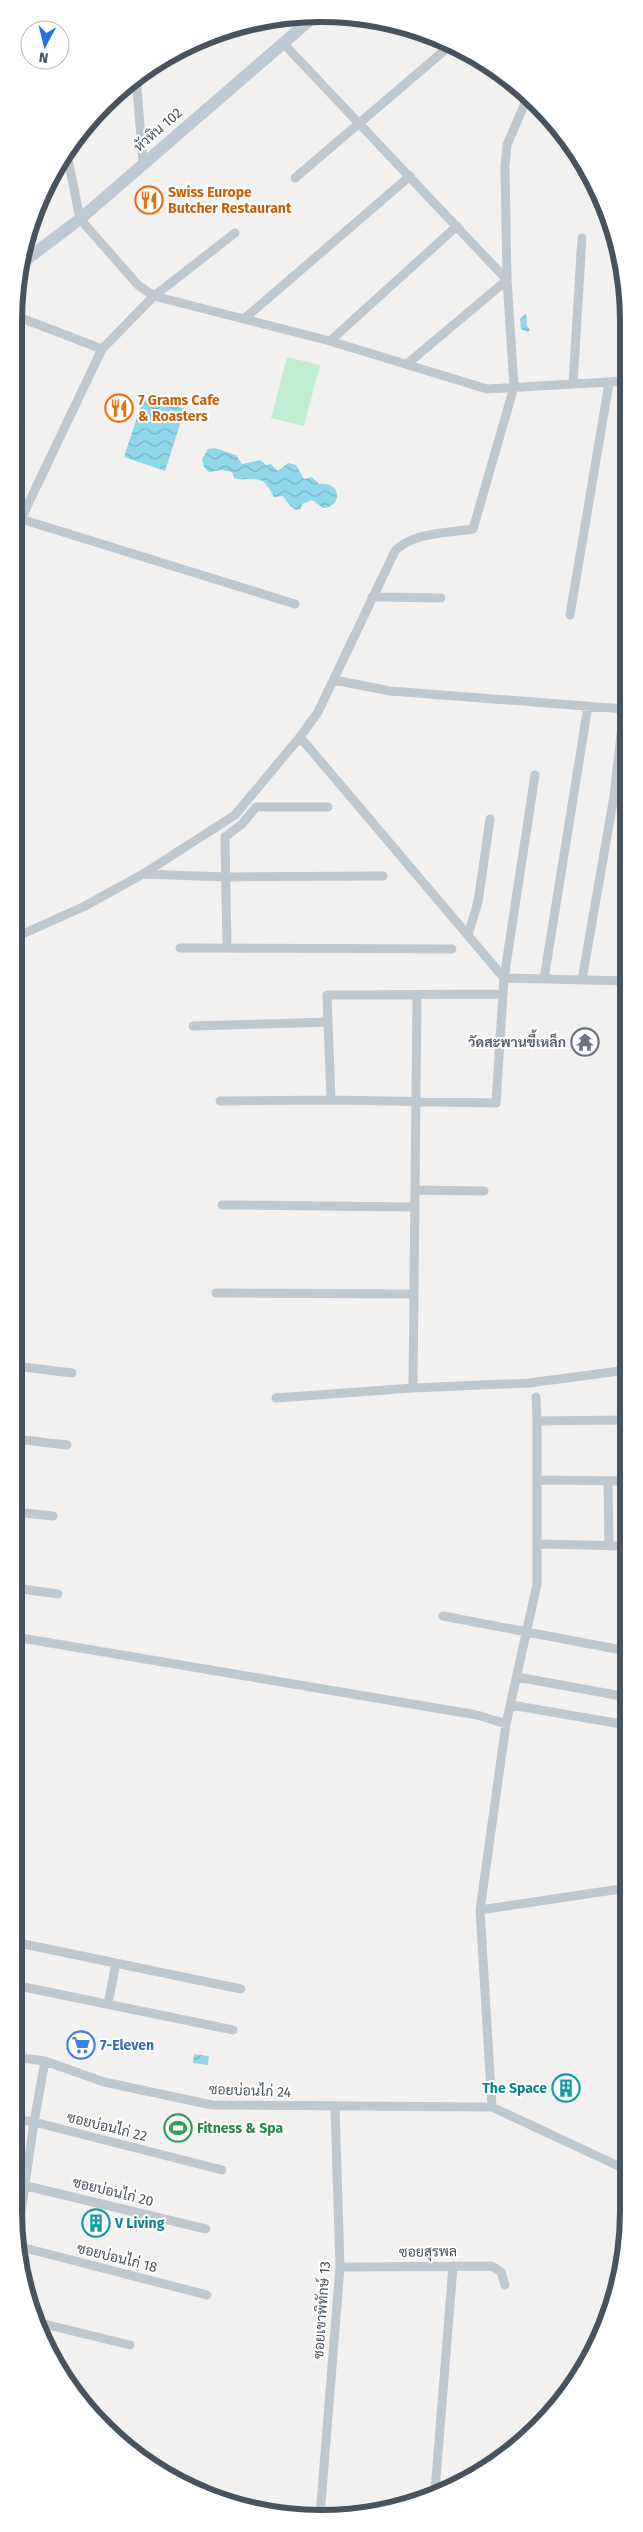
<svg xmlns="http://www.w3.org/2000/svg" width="643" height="2532" viewBox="0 0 643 2532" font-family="'Fira Sans',Sarabun,sans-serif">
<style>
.garden{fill:#c1eed2}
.water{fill:url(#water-waves)}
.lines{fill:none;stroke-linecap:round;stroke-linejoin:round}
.street{stroke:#bfc8ce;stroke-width:9}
.secondary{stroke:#bfc9d3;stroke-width:12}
.labels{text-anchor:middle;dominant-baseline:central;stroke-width:4;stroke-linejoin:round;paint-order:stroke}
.street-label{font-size:14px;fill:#49535d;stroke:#fff}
.food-label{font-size:14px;font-weight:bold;fill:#c56008;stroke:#fff;text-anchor:start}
.worship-label{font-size:14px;font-weight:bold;fill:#5b616d;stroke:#fff;text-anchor:end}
.shop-label{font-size:14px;font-weight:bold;fill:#366cbe;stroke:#fff;text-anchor:start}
.culture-label{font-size:14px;font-weight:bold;fill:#0d838f;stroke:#fff;text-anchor:end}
.leisure-label{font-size:14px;font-weight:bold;fill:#27864d;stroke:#fff;text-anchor:start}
.rim{fill:none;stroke:#49535d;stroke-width:6}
</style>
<defs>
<pattern id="water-waves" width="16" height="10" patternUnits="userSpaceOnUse" patternTransform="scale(1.25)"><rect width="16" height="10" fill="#8fd7e9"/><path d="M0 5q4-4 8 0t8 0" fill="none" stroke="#77b1c0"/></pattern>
</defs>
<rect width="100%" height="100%" fill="#f3f0f0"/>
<path class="garden" d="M 287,357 L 320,365 L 304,426 L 271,418 Z"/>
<path class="water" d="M 526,313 L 527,326 L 530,329 L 528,332 L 521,329 L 520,319 Z
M 144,396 L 185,409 L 165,471 L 124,457 Z
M 215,448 L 236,455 L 242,464 L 260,460 L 266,465 L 271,464 L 278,471 L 288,463 L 296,465 L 304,479 L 312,477 L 319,484 C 342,481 343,507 323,508 L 312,500 L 302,504 L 301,509 L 296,510 L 290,506 L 283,496 L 274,497 C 266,483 265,478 246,479 C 241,479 239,480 234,478 L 232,472 L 222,470 L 209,472 L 204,467 L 202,459 L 208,449 Z
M 194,2054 L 209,2056 L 208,2065 L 193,2063 Z"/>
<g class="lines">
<path class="street" d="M 283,43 L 507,280
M 136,76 L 143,163
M 528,96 L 507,145 L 505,166 L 507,280 L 514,387 L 473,529 C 448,533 413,532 395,551 L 318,712 L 300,737 L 504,978 L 627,981
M 67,154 L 80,219 L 138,285 L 154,296 L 330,341 L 487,389 L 627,381
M 295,178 L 452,44
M 235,233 L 154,296 L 102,349 L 21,519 L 295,604
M 16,316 L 102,349
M 244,319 L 410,176
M 330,341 L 457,226
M 407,364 L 507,280
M 573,384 L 582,238
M 372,597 L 441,598
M 570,615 L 609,383
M 334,680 L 390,691 L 624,709 L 614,796 L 582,980
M 143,874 L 226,877 L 383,876
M 468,935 L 478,902 L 490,819
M 16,937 L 85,906 L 143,874 L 235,815 L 300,737
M 180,948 L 452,949
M 227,948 L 225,837 L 242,824 L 256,807 L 328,807
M 544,979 L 588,706
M 193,1026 L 328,1022
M 331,1100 L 327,995 L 502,994
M 220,1101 L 331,1100 L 496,1103 L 504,978 L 535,775
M 415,1190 L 484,1191
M 222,1205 L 415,1207
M 216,1293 L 414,1294
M 15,1366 L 72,1373
M 413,1388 L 417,995
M 536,1397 L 537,1421
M 276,1398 L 413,1388 L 529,1383 L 627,1370
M 15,1439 L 67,1445
M 537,1480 L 627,1481
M 608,1481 L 609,1546
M 15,1512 L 53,1516
M 537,1544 L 627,1546
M 15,1588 L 58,1594
M 443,1616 L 627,1651
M 15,1637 L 477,1715 L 506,1724
M 517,1677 L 627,1697
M 511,1705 L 627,1725
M 480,1910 L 506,1724 L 537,1584 L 537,1421 L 627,1420
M 14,1942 L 241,1989
M 14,1985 L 233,2030
M 108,2004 L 116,1963
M 14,2057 L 45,2061 L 104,2082 L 212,2105 L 492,2107 L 627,2170
M 492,2107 L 480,1910 L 627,1888
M 14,2119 L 34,2122 L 222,2170
M 14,2183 L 206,2229
M 18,2233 L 34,2122 L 45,2061
M 21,2247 L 207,2295
M 340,2267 L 492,2266 L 501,2272 L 505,2285
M 36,2322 L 130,2345
M 435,2491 L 453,2266
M 320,2516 L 340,2267 L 335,2107"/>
<path class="secondary" d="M 23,262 L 80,219 L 310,20"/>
</g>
<defs>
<g id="restaurant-ring" transform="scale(1.4375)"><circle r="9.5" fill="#fff" stroke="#e8710a" stroke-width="1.5"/><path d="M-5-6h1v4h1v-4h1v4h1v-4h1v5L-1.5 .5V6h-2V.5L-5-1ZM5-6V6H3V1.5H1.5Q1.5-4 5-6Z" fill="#e8710a"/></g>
<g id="temple-ring" transform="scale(1.4375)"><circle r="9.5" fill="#fff" stroke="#6b7280" stroke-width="1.5"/><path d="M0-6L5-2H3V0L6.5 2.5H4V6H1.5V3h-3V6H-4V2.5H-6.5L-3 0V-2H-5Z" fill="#6b7280"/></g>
<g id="supermarket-ring" transform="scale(1.4375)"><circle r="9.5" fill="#fff" stroke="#3f7fe0" stroke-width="1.5"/><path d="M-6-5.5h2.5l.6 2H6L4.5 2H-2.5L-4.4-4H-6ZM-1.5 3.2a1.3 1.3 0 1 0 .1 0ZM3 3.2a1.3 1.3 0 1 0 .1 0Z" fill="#3f7fe0"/></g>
<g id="building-ring" transform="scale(1.4375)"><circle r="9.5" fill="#fff" stroke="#0f9aa8" stroke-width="1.5"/><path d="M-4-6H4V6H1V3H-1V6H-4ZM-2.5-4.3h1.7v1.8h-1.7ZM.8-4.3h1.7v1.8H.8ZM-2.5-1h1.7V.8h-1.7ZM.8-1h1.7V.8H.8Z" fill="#0f9aa8"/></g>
<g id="stadium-ring" transform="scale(1.4375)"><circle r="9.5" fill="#fff" stroke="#2e9e5b" stroke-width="1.5"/><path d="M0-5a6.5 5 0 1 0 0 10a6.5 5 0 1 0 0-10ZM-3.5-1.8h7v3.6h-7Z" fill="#2e9e5b"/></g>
</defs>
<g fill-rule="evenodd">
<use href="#restaurant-ring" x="149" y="200"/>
<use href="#restaurant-ring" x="119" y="408"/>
<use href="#temple-ring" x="585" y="1042"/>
<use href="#supermarket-ring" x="81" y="2045"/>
<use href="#building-ring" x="566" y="2088"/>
<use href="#stadium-ring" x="178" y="2128"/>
<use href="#building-ring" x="96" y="2223"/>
</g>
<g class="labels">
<g class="street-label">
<text transform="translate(158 130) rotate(-41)">หัวหิน 102</text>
<text transform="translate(250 2091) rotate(2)">ซอยบ่อนไก่ 24</text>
<text transform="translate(107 2127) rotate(14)">ซอยบ่อนไก่ 22</text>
<text transform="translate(113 2192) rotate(14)">ซอยบ่อนไก่ 20</text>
<text transform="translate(428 2252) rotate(-1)">ซอยสุรพล</text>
<text transform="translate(117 2258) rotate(14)">ซอยบ่อนไก่ 18</text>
<text transform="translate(322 2310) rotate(-86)">ซอยเขาพิทักษ์ 13</text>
</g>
<g class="food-label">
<text x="168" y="192">Swiss Europe<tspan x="168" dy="16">Butcher Restaurant</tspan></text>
<text x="138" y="400">7 Grams Cafe<tspan x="138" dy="16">&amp; Roasters</tspan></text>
</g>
<g class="worship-label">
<text x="566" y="1042">วัดสะพานขี้เหล็ก</text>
</g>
<g class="shop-label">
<text x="100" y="2045">7-Eleven</text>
</g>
<g class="culture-label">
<text x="547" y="2088">The Space</text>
<text x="115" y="2223" text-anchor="start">V Living</text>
</g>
<g class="leisure-label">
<text x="197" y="2128">Fitness &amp; Spa</text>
</g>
</g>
<path d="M0 0H643V2532H0ZM321 22H321A299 299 0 0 1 620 321V2211A299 299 0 0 1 321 2510H321A299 299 0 0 1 22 2211V321A299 299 0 0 1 321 22Z" fill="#fff" fill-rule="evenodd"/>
<path class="rim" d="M321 22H321A299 299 0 0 1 620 321V2211A299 299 0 0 1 321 2510H321A299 299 0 0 1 22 2211V321A299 299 0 0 1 321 22Z"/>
<g transform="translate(45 45) rotate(187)"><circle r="24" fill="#ffffff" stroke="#b6babe"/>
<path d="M0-4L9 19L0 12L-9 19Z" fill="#1f73de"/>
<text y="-8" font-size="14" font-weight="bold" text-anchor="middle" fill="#49535d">N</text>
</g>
</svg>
